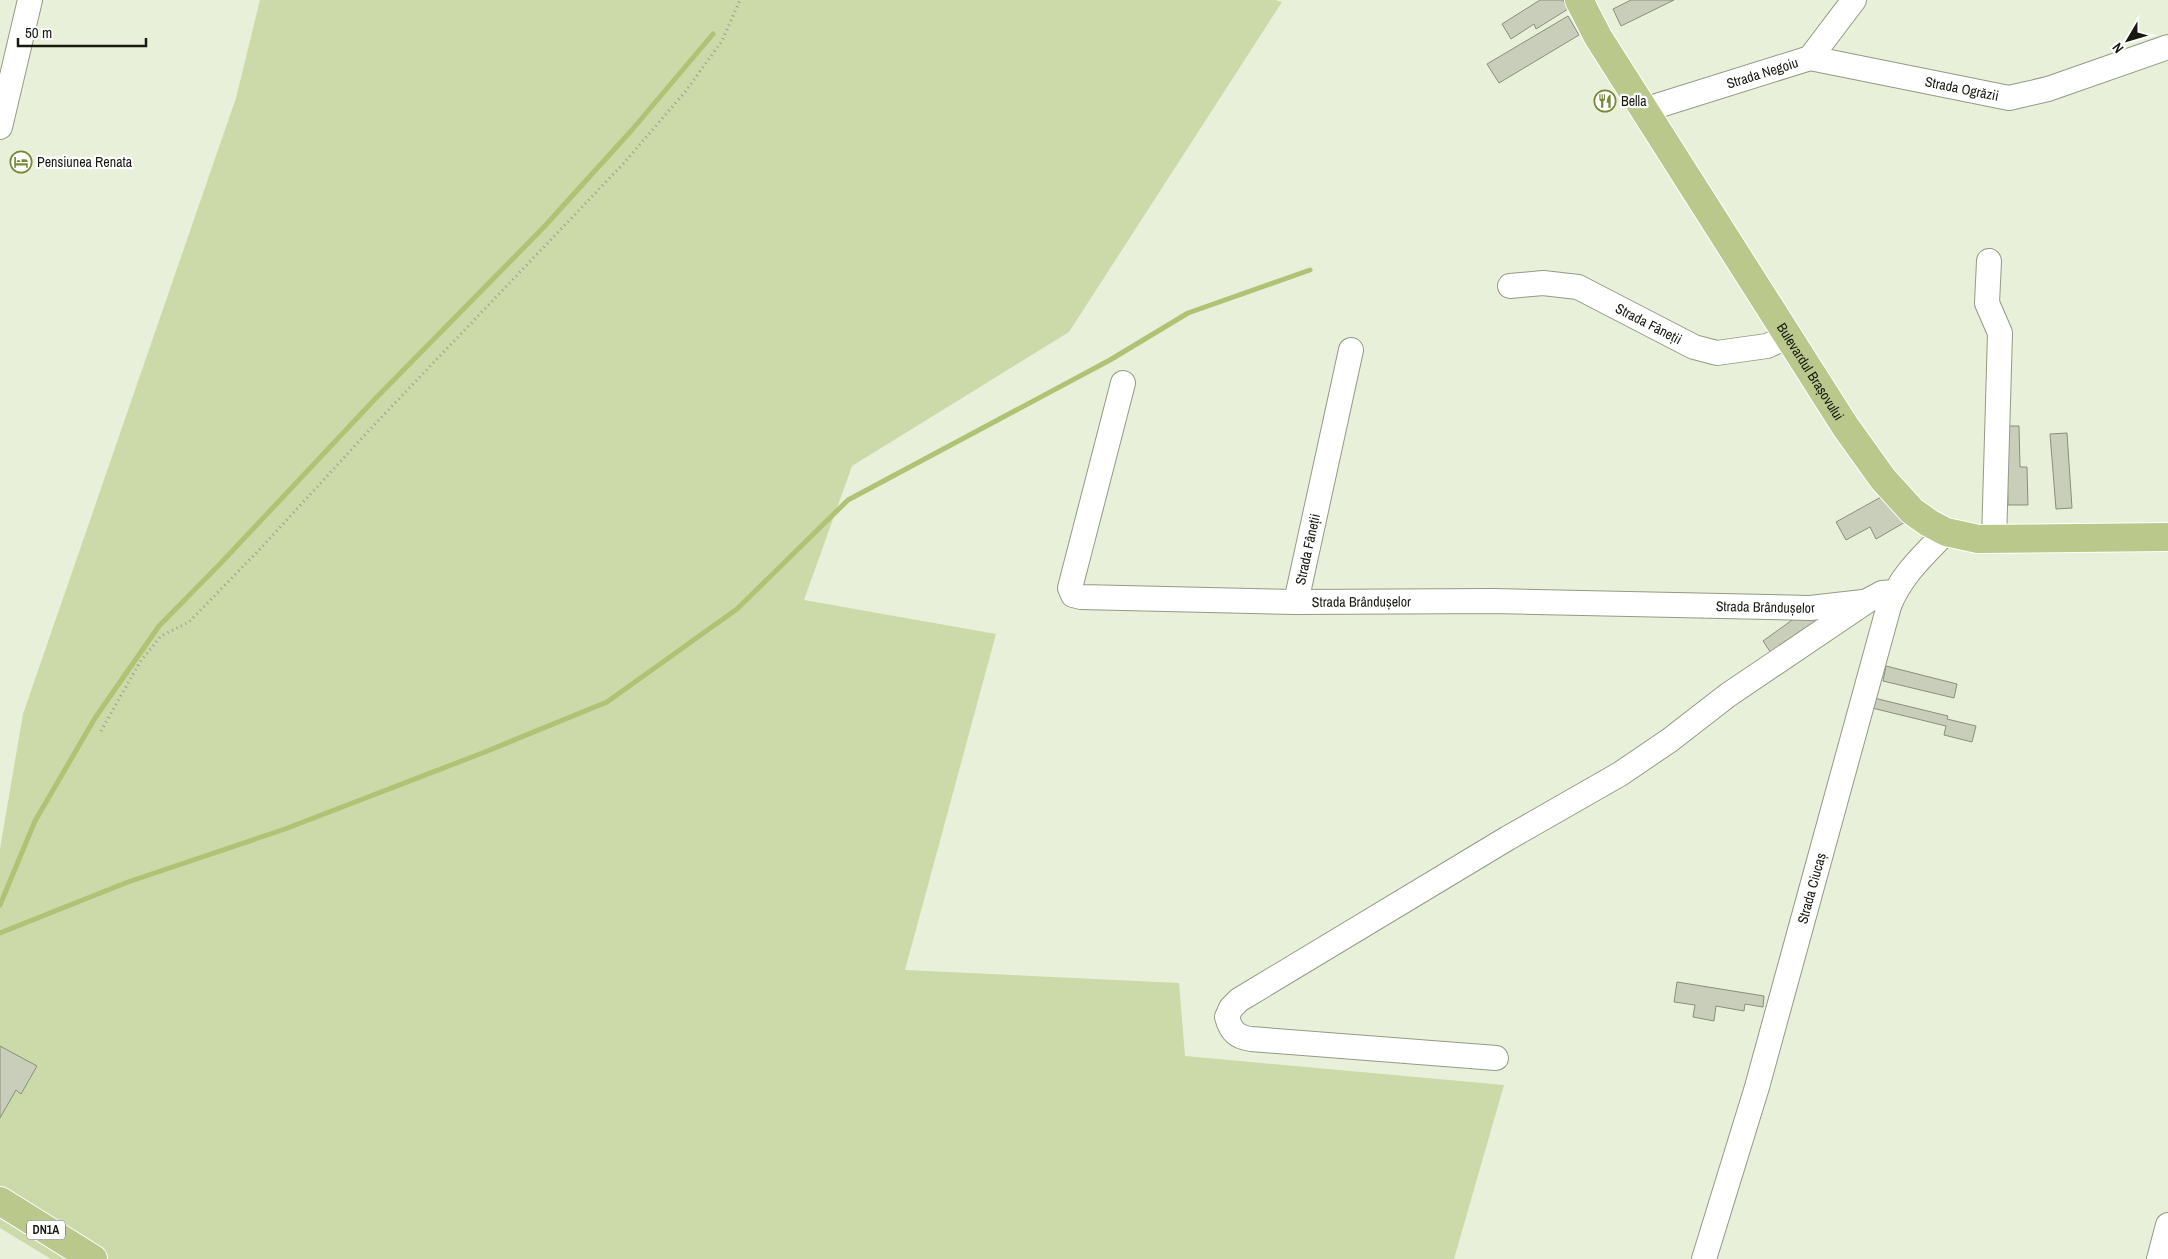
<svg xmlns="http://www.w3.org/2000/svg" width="2168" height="1259" viewBox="0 0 2168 1259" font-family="'Archivo Narrow',sans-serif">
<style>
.green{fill:#ccd9a8}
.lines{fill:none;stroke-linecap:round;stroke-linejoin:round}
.stream{stroke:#b0c274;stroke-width:5}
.building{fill:#c8ceb9;stroke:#898f7a}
.minor-casing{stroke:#949a85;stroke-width:26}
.major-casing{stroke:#fff;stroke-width:30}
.path{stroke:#999e8c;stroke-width:3;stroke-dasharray:1 4;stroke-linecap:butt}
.minor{stroke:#fff;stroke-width:24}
.major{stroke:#bbc88b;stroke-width:28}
.labels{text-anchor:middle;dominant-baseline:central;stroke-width:4.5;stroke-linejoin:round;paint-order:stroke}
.shield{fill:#fff;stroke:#5d5f59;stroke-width:1}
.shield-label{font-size:12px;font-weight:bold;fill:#181a12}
.street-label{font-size:14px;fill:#181a12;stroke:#fff}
.poi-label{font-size:14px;fill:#181a12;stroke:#fff;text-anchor:start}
</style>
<rect width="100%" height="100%" fill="#e9f0d9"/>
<path class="green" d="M 260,0 L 1275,0 L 1282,2 L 1069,332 L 852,466 L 804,600 L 996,634 L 905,970 L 1179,983 L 1185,1056 L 1504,1085 L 1454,1259 L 51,1259 L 0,1228 L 0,849 L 23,714 L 236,98 Z"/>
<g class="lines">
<path class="stream" d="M 0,905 L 35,821 L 95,718 L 159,626 L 220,564 L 375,399 L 543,228 L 631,131 L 713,34
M 0,933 L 128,882 L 285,829 L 485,752 L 607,702 L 737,609 L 848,500 L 1110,360 L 1188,313 L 1310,270"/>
</g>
<path class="building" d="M 1540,0 L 1563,0 L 1568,9 L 1536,29 L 1534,24 L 1511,39 L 1502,24 Z
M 1631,0 L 1674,0 L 1621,26 L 1613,9 Z
M 1568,16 L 1579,35 L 1499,83 L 1487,64 Z
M 2006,426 L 2019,426 L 2020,467 L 2027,467 L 2028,505 L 2008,505 Z
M 2067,433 L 2072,508 L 2056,509 L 2050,434 Z
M 1890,492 L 1907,521 L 1876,539 L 1870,527 L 1846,540 L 1836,522 Z
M 1806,610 L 1816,624 L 1773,656 L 1763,641 Z
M 1886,666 L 1957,684 L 1954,698 L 1883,681 Z
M 1874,698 L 1948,716 L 1947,719 L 1976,726 L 1972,742 L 1944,735 L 1946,726 L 1872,708 Z
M 1677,982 L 1764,996 L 1763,1007 L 1745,1004 L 1744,1011 L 1716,1006 L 1714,1021 L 1693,1017 L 1695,1005 L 1674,1002 Z
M 0,1046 L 37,1066 L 21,1094 L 16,1090 L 0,1118 Z"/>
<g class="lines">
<g class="minor-casing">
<g id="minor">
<path id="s1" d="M 1810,58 L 2009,98 L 2048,89 L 2168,47"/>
<path id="s2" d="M 1644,110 L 1810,58 L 1854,0"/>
<path d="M 0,127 L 30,0"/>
<path d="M 1989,261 L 1987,303 L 2000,333 L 1994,540"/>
<path id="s3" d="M 1510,286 L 1543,283 L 1578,287 L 1694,347 L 1717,353 L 1767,346 L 1787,337"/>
<path id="s4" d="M 1123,383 L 1070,588 L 1073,595 L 1081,597 L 1296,602 L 1494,601 L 1810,608 L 1863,602"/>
<path id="s5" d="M 1296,602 L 1351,350"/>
<path d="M 1496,1058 L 1251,1039 C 1237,1037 1231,1032 1227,1017 L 1231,1008 L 1239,1000 L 1508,838 L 1620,774 L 1670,740 L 1728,695 L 1867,601 L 1882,593 L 1895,592"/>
<path id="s6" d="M 1704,1259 L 1757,1087 L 1889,606 C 1901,575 1924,555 1946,532"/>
<path d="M 2159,1259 L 2168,1225"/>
</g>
</g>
<g class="major-casing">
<g id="major">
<path id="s7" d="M 1579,0 L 1598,37 L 1845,426 L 1883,479 L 1912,511 L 1929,523 L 1946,532 L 1978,539 L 2168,537"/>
<path d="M 0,1201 L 93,1259"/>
</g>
</g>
<path class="path" d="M 101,731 L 140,662 L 161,636 L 189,622 L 261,548 L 374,425 L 624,163 L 685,92 L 722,41 L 740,0"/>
<use href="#minor" class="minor"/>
<use href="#major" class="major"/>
</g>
<defs>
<g id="restaurant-ring" transform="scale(1.125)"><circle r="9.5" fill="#fff" stroke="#778838" stroke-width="1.5"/><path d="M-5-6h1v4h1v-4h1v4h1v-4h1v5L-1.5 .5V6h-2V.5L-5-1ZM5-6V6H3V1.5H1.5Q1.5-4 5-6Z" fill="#778838"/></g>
<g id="hotel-ring" transform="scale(1.125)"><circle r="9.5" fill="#fff" stroke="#778838" stroke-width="1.5"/><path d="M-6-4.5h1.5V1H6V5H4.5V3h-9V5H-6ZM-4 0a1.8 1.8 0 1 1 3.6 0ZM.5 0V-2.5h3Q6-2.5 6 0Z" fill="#778838"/></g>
</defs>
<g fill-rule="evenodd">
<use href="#restaurant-ring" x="1605" y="101"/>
<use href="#hotel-ring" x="21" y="162"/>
</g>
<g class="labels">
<rect class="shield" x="27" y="1220.5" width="38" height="19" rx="4"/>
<g class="shield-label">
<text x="46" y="1230">DN1A</text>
</g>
<g class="street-label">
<text stroke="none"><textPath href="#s2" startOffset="124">Strada Negoiu</textPath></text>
<text stroke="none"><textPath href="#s1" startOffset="155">Strada Ogrăzii</textPath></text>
<text stroke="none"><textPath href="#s3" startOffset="148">Strada Fâneții</textPath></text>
<text stroke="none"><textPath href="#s7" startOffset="438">Bulevardul Brașovului</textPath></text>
<text stroke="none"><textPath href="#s5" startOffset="54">Strada Fâneții</textPath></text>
<text stroke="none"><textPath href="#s4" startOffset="508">Strada Brândușelor</textPath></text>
<text stroke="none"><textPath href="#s4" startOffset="912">Strada Brândușelor</textPath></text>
<text stroke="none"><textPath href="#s6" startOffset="386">Strada Ciucaș</textPath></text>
</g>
<g class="poi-label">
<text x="1621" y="101">Bella</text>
<text x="37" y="162">Pensiunea Renata</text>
</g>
</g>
<g transform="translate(2128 40) rotate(232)" stroke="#ffffff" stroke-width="4" paint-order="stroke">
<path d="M0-4L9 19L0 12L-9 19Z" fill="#181a12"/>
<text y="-8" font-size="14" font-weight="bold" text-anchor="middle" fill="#181a12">N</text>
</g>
<path d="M18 38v8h128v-8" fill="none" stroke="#181a12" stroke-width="2.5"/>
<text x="25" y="38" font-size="15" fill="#181a12" stroke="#ffffff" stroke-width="4" paint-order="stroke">50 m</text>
</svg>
